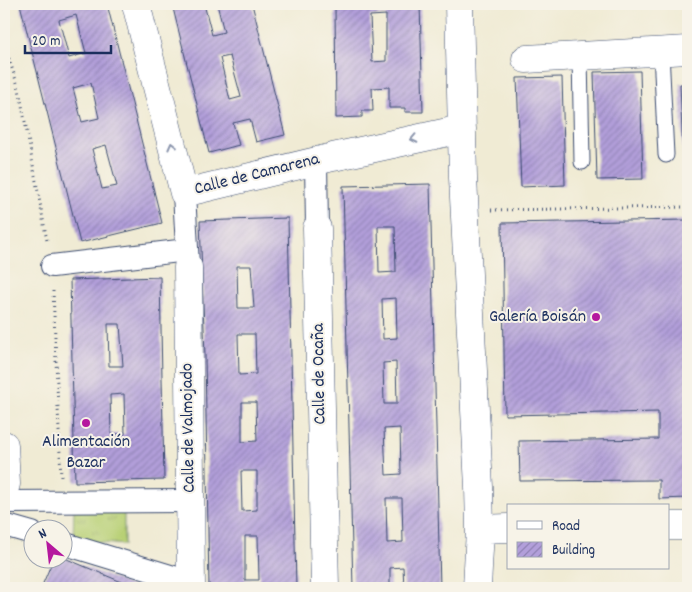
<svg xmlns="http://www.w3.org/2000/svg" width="692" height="592" viewBox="0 0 692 592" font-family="Dekko,sans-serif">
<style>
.park{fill:url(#park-tufts);stroke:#6a806a}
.building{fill:url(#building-hatch);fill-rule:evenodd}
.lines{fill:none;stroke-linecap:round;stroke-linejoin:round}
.service-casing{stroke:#3b4b70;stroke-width:17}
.pedestrian-casing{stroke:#3b4b70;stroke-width:24}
.minor-casing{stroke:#3b4b70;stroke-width:29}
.path{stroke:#3b4b70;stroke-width:3;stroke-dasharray:1 4;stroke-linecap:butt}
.service{stroke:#fff;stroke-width:15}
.pedestrian{stroke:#fff;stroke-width:22}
.minor{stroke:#fff;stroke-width:28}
.oneway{stroke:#8d97ae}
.poi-dot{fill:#b5179e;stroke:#f7f3e8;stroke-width:2}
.labels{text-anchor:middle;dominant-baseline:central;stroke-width:4;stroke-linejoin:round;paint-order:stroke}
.street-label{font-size:18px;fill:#1b2f5e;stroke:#f7f3e8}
.poi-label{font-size:18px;fill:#1b2f5e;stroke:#f7f3e8;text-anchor:end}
</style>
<defs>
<pattern id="park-tufts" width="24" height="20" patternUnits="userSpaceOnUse" patternTransform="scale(1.25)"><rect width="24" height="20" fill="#b8d075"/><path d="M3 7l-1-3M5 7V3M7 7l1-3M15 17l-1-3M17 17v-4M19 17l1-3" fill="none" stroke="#9eb368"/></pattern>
<pattern id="building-hatch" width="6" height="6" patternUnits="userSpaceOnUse" patternTransform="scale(1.25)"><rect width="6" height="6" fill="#b29fda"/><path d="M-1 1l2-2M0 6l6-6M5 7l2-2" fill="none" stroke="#9082b4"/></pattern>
</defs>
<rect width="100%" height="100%" fill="#f7f3e8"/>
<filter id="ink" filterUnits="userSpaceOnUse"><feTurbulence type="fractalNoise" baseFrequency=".02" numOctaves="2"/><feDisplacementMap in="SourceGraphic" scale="10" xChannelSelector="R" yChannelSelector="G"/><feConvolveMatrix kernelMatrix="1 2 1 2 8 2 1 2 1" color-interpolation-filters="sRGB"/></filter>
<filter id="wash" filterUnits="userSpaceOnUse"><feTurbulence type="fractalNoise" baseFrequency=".0096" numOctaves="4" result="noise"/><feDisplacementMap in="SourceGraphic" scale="20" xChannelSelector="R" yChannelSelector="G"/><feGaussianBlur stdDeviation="1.12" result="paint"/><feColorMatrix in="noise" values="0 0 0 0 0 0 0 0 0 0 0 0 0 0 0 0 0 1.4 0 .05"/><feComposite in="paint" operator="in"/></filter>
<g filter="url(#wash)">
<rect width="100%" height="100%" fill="#f0ebd4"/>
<path class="park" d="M 124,505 L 124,545 L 73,540 L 74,508 Z"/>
<g id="blocks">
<path class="building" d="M 20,4 L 107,4 L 162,223 L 80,243 ZM 76,15 L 86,53 L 69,58 L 59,20 ZM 91,83 L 99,118 L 82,122 L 73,88 ZM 106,145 L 117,186 L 102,189 L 92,149 Z
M 172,4 L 204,4 L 212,35 L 224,32 L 217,4 L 252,4 L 285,135 L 256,142 L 250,119 L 233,123 L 239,145 L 209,153 ZM 230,56 L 241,97 L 230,100 L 220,58 Z
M 335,4 L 420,4 L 423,112 L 405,112 L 405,108 L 389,108 L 389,87 L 372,88 L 373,111 L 362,111 L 362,117 L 336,118 ZM 386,15 L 386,61 L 372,62 L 370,16 Z
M 553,4 L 577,4 L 577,5 L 553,7 Z
M 640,71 L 643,179 L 597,180 L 594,72 Z
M 562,77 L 565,185 L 521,187 L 517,78 Z
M 680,84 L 688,84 L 688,180 L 684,180 Z
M 430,184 L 440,588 L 404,588 L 403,567 L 390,568 L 390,588 L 353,588 L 343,186 ZM 378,226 L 395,226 L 396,272 L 379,273 ZM 396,298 L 397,338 L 383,339 L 382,299 ZM 396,362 L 397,404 L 384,404 L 383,363 ZM 400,428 L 401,474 L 386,475 L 384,429 ZM 386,498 L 402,498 L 403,542 L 387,543 Z
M 288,218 L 296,588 L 209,588 L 205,356 L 200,221 ZM 237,266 L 251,266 L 254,308 L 238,308 ZM 238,334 L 255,334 L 256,374 L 239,375 ZM 242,402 L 256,402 L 257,441 L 242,442 ZM 241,471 L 257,471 L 257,510 L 242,511 ZM 245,536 L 258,536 L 259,580 L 245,580 Z
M 688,220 L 688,498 L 659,499 L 659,480 L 520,481 L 519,441 L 658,439 L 658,412 L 505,415 L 502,223 Z
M 160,277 L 164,480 L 75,482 L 70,280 ZM 108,324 L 120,324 L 123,366 L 109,366 ZM 124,394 L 125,434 L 111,434 L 110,395 Z
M 62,557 L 136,588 L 41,588 L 53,560 L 62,560 Z"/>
</g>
</g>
<g filter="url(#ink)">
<use href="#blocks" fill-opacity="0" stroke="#3b4b70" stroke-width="1"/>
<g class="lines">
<g class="service-casing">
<path id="service" d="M 661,52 L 666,155
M 580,56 L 582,162"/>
</g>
<g class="pedestrian-casing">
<path id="pedestrian" d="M 316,161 L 317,228
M 184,193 L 188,266
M 52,266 L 187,250
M 4,502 L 190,501
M 4,525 L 32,533
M 62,543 L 190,582"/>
</g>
<g class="minor-casing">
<path id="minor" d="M 136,4 L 184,193 L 333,157 L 462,129
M 459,4 L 463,178 L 479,487 L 480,529 L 477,588
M 526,59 L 688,50
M 317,228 L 325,588
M 188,267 L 191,588
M 4,445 L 6,484 L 4,490
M 668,526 L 688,526
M 480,529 L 508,528"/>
</g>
<path class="path" d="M 4,44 L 19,89 L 47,241
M 491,210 L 688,207
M 53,291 L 61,477"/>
<use href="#service" class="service"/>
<use href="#pedestrian" class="pedestrian"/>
<use href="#minor" class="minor"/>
</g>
<defs><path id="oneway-chevron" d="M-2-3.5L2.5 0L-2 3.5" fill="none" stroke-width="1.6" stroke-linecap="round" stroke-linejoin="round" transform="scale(1.25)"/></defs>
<g class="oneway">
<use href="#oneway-chevron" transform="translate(414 139) rotate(168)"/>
<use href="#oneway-chevron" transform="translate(172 146) rotate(-104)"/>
</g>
</g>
<g class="poi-dot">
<circle cx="596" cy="317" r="5"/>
<circle cx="86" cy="423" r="5"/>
</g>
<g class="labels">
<g class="street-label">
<text transform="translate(257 175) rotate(-14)">Calle de Camarena</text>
<text transform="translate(320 374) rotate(-91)">Calle de Ocaña</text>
<text transform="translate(189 428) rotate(-91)">Calle de Valmojado</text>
</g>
<g class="poi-label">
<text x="586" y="317">Galería Boisán</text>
<text x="86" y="442" text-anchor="middle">Alimentación<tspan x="86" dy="21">Bazar</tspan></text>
</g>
</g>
<rect width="692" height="592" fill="none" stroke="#f7f3e8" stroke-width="20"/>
<rect x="507" y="504" width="162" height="65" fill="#f7f3e8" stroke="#9fa5b1"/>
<rect x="517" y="521" width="25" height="8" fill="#ffffff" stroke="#9fa5b1"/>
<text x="552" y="530" font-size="15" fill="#1b2f5e">Road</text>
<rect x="517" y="542" width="25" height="15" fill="url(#building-hatch)" stroke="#9fa5b1"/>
<text x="552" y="554" font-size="15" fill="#1b2f5e">Building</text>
<g transform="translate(48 544) rotate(332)"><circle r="24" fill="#f7f3e8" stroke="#9fa5b1"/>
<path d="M0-4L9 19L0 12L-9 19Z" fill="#b5179e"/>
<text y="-8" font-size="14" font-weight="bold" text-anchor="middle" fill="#1b2f5e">N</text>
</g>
<path d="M25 45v8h86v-8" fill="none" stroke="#1b2f5e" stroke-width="2.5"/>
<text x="32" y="45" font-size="15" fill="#1b2f5e" stroke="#f7f3e8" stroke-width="4" paint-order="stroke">20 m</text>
</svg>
